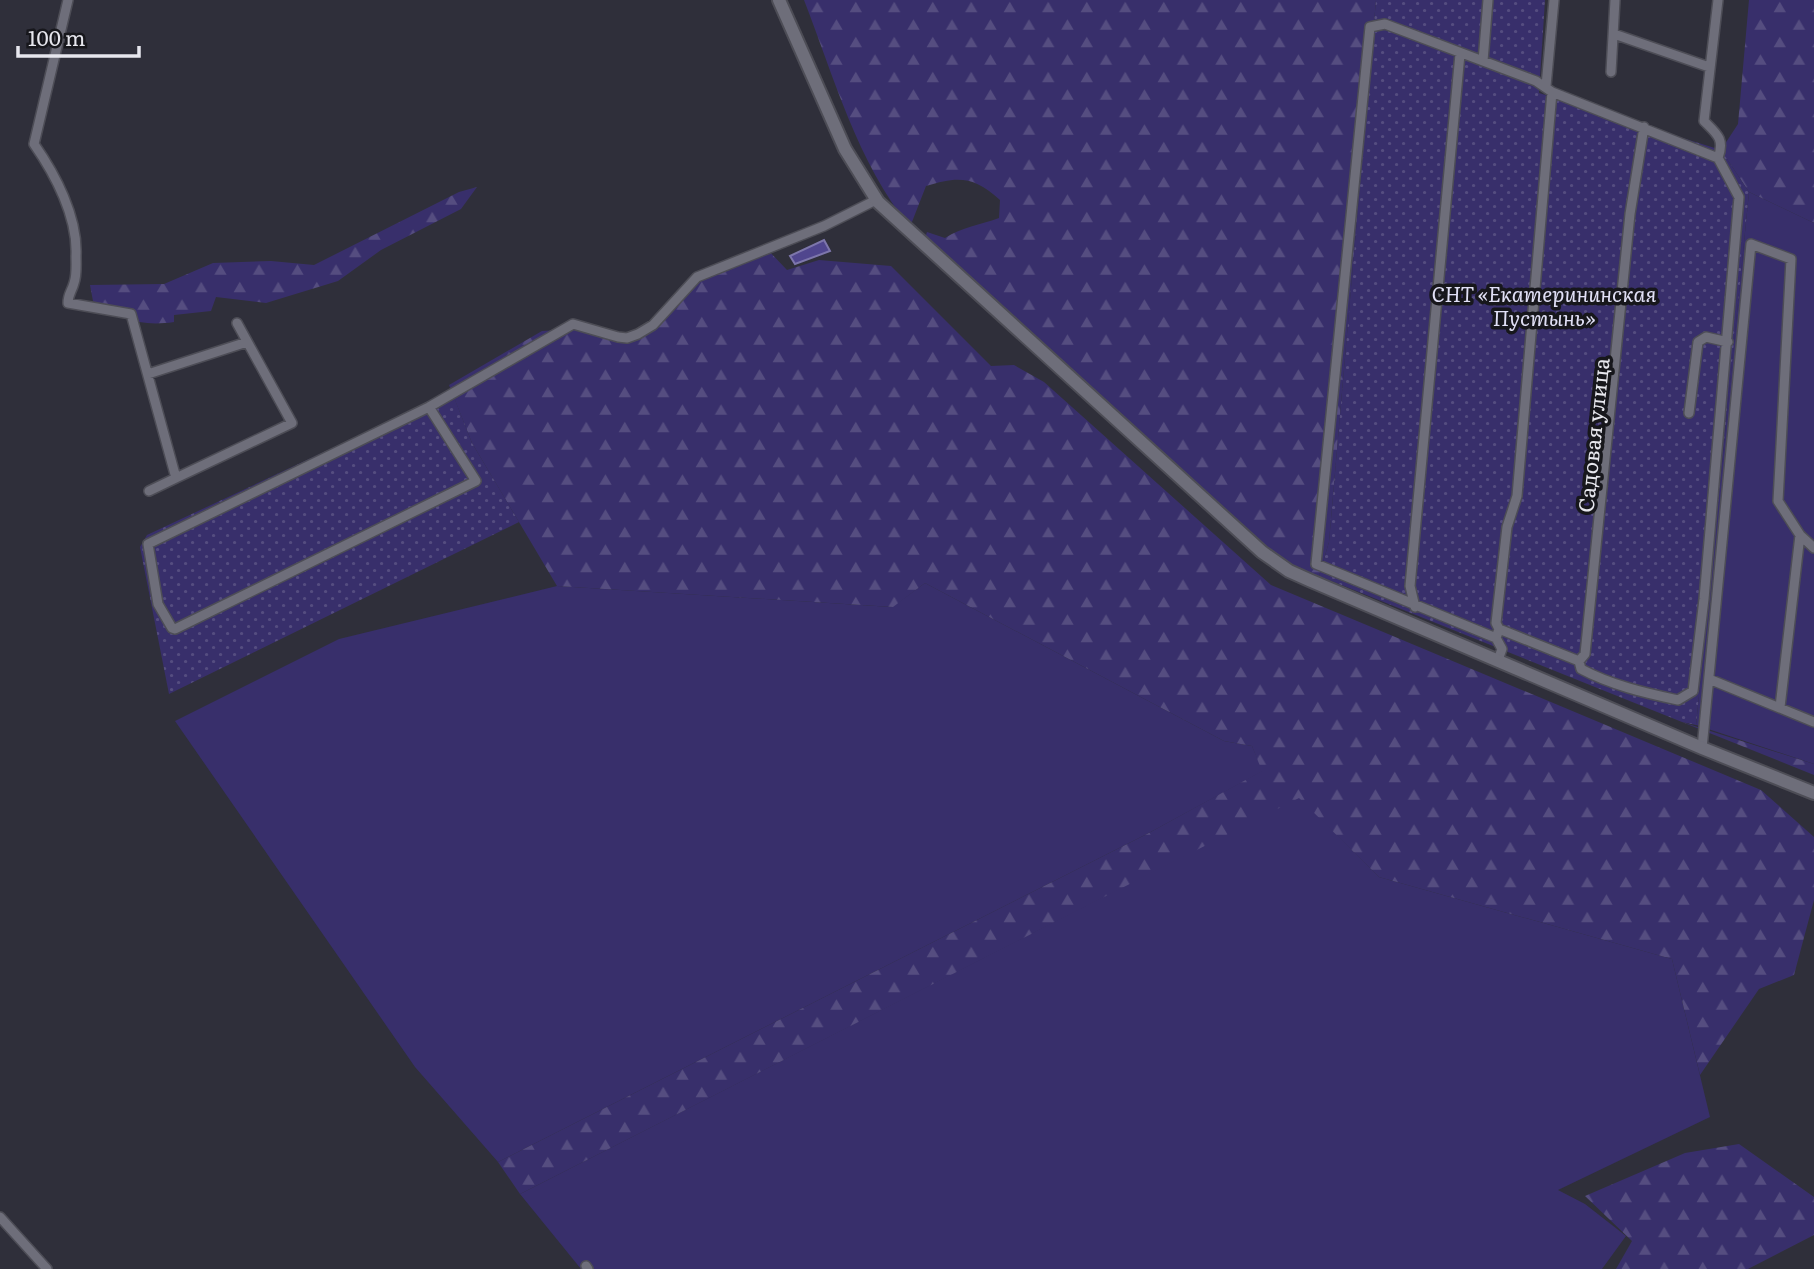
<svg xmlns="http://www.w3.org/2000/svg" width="1814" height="1269" viewBox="0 0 1814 1269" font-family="Literata,serif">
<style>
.grass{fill:#382f6b}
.forest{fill:url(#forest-firs)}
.park{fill:url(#park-dots)}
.water{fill:#50468e;stroke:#7d76ab;stroke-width:2}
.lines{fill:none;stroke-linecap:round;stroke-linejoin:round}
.minor-casing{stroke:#4d4d56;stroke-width:12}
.secondary-casing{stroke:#4d4d56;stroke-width:16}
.minor{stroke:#6e6e7a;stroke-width:9}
.secondary{stroke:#6e6e7a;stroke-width:12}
.labels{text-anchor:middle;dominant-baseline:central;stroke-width:7;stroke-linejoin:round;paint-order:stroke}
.park-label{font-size:21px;font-style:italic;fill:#e1e0f6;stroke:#17171c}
.street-label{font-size:21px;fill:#e7e7ee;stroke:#17171c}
</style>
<defs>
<pattern id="forest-firs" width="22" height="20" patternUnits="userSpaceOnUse" patternTransform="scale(1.75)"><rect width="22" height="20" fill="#382f6b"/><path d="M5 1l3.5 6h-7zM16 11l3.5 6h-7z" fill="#554d80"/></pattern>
<pattern id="park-dots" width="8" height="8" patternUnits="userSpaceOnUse" patternTransform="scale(1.75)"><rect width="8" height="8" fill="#382f6b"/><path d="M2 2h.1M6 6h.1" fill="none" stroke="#554d80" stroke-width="1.8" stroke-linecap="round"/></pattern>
</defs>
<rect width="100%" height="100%" fill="#2f2f3a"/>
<path class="grass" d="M 1749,192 L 1814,223 L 1814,764 L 1696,725 Z
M 925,583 L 1224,741 L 1252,746 L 1263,771 L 1147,834 L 498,1162 L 415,1067 L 175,721 L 339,639 L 557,586 L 892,607 Z
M 1299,797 L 1379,877 L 1672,959 L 1710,1117 L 1558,1190 L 1585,1204 L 1626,1236 L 1602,1269 L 581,1269 L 520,1194 Z"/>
<path class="forest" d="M 804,0 L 1376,0 L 1329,542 L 1319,576 L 1284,564 L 1258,545 L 925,238 L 927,232 L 945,238 C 962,227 980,225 999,218 L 1000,200 C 974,176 958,176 926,186 L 910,227 C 857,162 834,77 804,0 Z
M 1749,0 L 1814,0 L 1814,223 L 1749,192 L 1721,150 L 1738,124 Z
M 477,187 L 461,209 L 381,250 L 338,281 L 266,303 L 216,297 L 211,311 L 174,315 L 174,322 C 141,327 121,319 93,301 L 90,285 L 164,284 L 213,263 L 271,261 L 314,265 L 459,192 Z
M 766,248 L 787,270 L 819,260 L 891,266 L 991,366 L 1014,365 L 1044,382 L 1271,585 L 1761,790 L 1814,837 L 1814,900 L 1794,975 L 1759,989 L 1700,1075 L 1672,959 L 1379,877 L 1299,798 L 520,1194 L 498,1162 L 1147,834 L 1262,771 L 1252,746 L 1224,741 L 925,583 L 893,607 L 557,586 L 472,443 L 449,385 L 542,331 L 576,329 L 619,337 L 654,324 L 698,280 Z
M 1682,722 L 1814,764 L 1814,775 Z
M 1739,1144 L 1814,1197 L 1814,1235 L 1748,1269 L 1616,1269 L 1632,1241 L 1585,1196 L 1685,1153 Z"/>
<path class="park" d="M 1376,0 L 1545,0 L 1539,93 L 1721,150 L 1749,192 L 1696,725 L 1682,722 L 1319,576 L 1329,542 Z
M 452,392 L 472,443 L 519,522 L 169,694 L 140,547 L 147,535 Z"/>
<path class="water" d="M 824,240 L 830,251 L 795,264 L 790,256 Z"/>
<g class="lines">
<g class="minor-casing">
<path id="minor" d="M 68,0 L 34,144 C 55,174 78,217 76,256 C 76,264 77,275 74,283 C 72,291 68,294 68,303 L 131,314 L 176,478 L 292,423 L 237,323
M 1614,34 L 1709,67
M 1483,61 L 1488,0
M 1611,72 L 1615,0
M 1546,86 L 1554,0
M 1718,158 C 1725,139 1717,134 1704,121 L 1718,0
M 148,374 L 247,342
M 429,407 L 476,481 L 175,629 L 172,628 L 158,604 L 148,544 L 429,407 L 573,324 L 618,337 L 627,338 L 638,334 L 653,325 L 697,277 L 824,226 L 876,200
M 1689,413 L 1698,342 L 1706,337 L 1728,342
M 149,491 L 176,478
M 1415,607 L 1410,586 L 1460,54
M 1496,638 L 1316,564 L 1370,27 L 1385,24 L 1536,81 L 1552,92 L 1718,158 L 1739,197 L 1704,599 L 1693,691 L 1678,700 C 1645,693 1611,685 1581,669 L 1579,661 L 1499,629
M 1498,660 L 1502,649 L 1496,638 L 1499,629 L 1496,623 L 1507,527 L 1517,496 L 1552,92
M 1579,661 L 1585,654 L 1630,214 L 1644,127
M 1709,679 L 1814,722
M 1780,707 L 1800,535
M 1702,748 L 1751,244 L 1791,259 L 1778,501 L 1800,535 L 1814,548
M 0,1217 L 47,1269
M 586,1266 L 588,1269"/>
</g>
<g class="secondary-casing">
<path id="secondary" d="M 779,0 L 845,149 L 878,202 L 1262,552 L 1289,571 L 1309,580 L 1702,748 L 1814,793"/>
</g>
<use href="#minor" class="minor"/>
<use href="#secondary" class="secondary"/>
</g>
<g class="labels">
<g class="park-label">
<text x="1544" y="292">СНТ «Екатерининская<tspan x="1544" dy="24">Пустынь»</tspan></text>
</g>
<g class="street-label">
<text transform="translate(1592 435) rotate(-84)">Садовая улица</text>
</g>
</g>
<path d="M18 46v10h121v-10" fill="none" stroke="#e7e7ee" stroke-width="3.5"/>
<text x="28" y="46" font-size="21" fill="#e7e7ee" stroke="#17171c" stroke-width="5" paint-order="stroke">100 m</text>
</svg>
